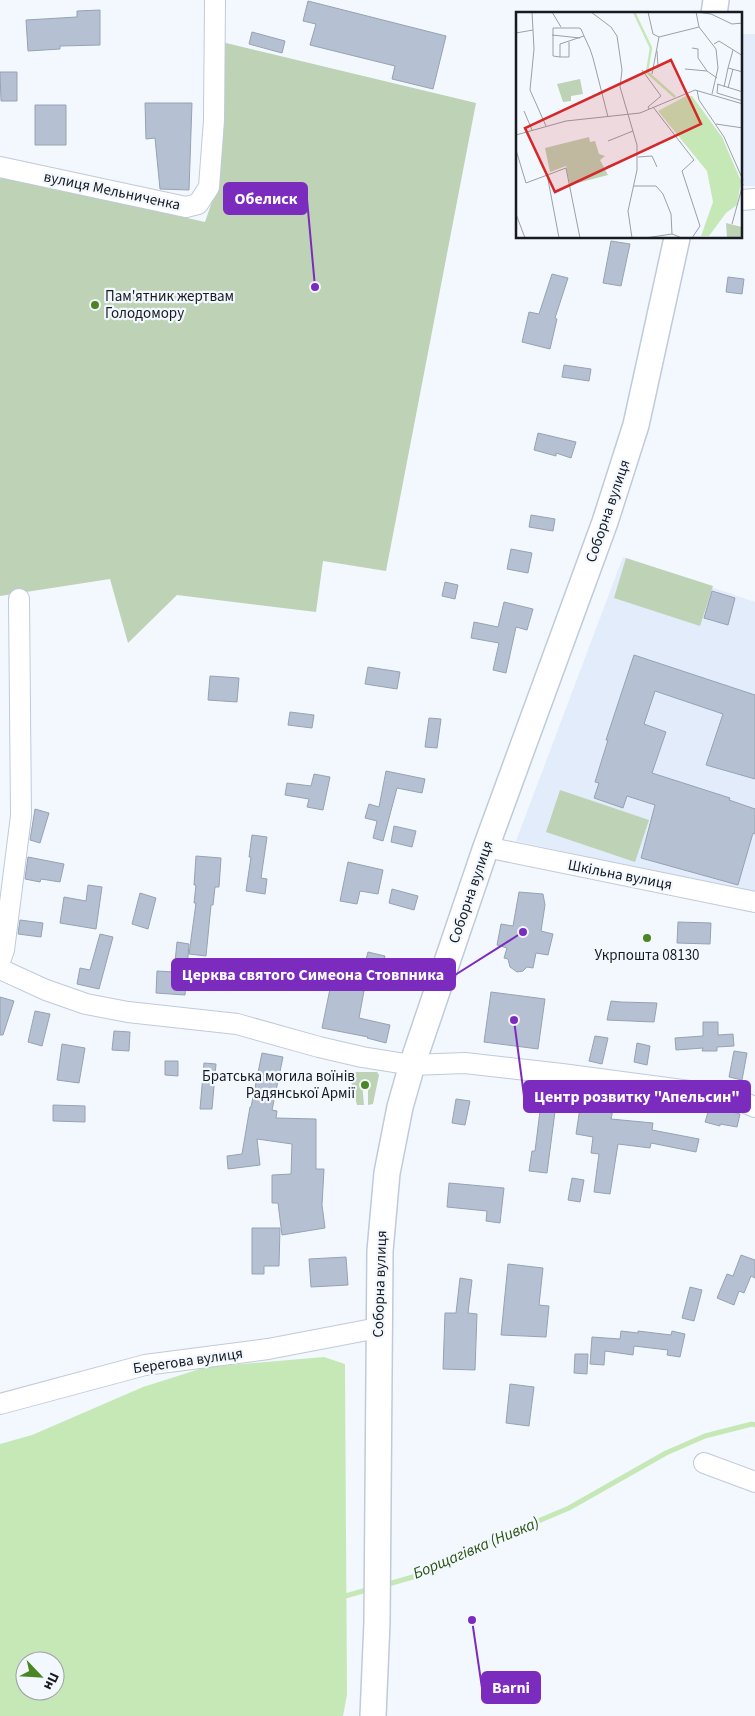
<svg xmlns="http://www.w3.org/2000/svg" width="755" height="1716" viewBox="0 0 755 1716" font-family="'Source Sans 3',sans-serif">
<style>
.built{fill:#e2ecfa}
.green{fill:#bed2b5}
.water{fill:#c6e8b7;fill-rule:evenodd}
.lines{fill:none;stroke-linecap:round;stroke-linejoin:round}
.stream{stroke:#c6e8b7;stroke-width:5}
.building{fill:#b5c1d2;stroke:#96a2b2}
.minor-casing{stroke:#bfcadb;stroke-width:22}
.major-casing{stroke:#bfcadb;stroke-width:28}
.minor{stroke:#fff;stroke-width:20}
.major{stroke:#fff;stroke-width:25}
.poi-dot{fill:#498624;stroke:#f3f8ff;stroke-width:2}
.labels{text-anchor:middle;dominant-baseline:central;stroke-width:4.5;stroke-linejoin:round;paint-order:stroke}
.street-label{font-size:15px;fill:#171b21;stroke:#f3f8ff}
.poi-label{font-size:15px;fill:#171b21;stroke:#f3f8ff;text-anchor:start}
.water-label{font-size:16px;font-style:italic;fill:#29510f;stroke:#f3f8ff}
.inset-river{fill:none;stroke:#c6e8b7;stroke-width:2.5}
.inset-road{fill:none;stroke:#9ba0a6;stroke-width:1}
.view{fill:#d62828;fill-opacity:0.15;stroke:#d62828;stroke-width:2.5}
.inset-edge{fill:none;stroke:#171b21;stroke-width:2.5}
.leader{fill:none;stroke:#7b2cbf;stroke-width:2}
.callout-dot{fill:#7b2cbf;stroke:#f3f8ff;stroke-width:2}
.callout{fill:#7b2cbf;stroke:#7b2cbf;stroke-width:2}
.callout-label{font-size:16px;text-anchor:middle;font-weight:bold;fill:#fff}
</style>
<rect width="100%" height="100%" fill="#f3f8ff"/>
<path class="built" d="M 741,34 L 755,34 L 755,186 L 741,186 Z
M 623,557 L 755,602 L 755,894 L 516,841 Z"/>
<path class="green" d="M 222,42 L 476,103 L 386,571 L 323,561 L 316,612 L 177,595 L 128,643 L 110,579 L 0,596 L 0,180 L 1,176 L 205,222 L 216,190 Z
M 626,558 L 713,586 L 700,626 L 614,598 Z
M 560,790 L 649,820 L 635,862 L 546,832 Z
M 353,1072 L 377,1072 L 379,1075 L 373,1104 L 368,1105 L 368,1082 L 362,1082 L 364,1105 L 357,1105 L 350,1077 L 350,1074 Z"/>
<path class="water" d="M 324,1357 L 345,1364 L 347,1695 L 343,1716 L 0,1716 L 0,1444 L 32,1435 L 143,1387 L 206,1367 ZM 25,1661 L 55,1661 L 55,1691 L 25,1691 Z"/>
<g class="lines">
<path class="stream" d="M 385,1585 L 423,1574 L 477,1547 L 569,1508 L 666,1453 L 705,1436 L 752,1424 L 755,1425
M 342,1597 L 370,1589"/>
</g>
<path class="building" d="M 308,1 L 446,36 L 433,89 L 392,79 L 395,66 L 310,45 L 316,24 L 303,21 Z
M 100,10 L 100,45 L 60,46 L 60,49 L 28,51 L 26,20 L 77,17 L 77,11 Z
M 252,32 L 285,41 L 282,53 L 249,44 Z
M 0,72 L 17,72 L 17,101 L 1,101 Z
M 145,103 L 192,103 L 189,190 L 160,189 L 155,138 L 146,139 Z
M 35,105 L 66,105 L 66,145 L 35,145 Z
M 611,241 L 630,244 L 621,286 L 603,283 Z
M 552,274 L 568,278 L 555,318 L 557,319 L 550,349 L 522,342 L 529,312 L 539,314 Z
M 728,277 L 744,279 L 742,294 L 726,292 Z
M 564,365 L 591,369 L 589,381 L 562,377 Z
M 538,433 L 576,442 L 571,458 L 556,453 L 556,456 L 534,450 Z
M 531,515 L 555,519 L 553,531 L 529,527 Z
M 511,549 L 532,553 L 528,573 L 507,569 Z
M 445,582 L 458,585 L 455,599 L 442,596 Z
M 712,591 L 735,598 L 728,625 L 704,618 Z
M 504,602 L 533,609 L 527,630 L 516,627 L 506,673 L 493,670 L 499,643 L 471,638 L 474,622 L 498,627 Z
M 634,655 L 755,695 L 755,779 L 706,765 L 723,714 L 655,691 L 644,724 L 666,732 L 652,773 L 730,798 L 729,800 L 755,809 L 755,834 L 753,833 L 738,885 L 641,858 L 655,805 L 627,796 L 623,808 L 594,798 L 599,783 L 595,782 L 608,740 L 606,740 Z
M 368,667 L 400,672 L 397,689 L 365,684 Z
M 210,676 L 239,678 L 237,702 L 208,700 Z
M 290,712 L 314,715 L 312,728 L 288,725 Z
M 429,718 L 441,719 L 437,748 L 425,747 Z
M 386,771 L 425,779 L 422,793 L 397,788 L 383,841 L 373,838 L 377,821 L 365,818 L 369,804 L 379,807 Z
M 314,774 L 330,777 L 323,810 L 307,807 L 309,799 L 285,795 L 287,783 L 311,786 Z
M 35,809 L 49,813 L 40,843 L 30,840 Z
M 394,826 L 416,831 L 412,847 L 391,842 Z
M 252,835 L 267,837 L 261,878 L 267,879 L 265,894 L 246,891 L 251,857 L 249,857 Z
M 196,856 L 221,858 L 219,887 L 215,887 L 213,905 L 211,905 L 206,956 L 189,954 L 196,903 L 194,903 L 196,885 L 194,885 Z
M 28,857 L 64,864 L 60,882 L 41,879 L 40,882 L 25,879 Z
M 348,862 L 383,870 L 378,894 L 360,891 L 357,904 L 340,901 Z
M 88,885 L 102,887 L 96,929 L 60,923 L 64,897 L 86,901 Z
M 392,889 L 418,896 L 414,910 L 389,903 Z
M 519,892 L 543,894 L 545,905 L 541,931 L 553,934 L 548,955 L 536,953 L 533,968 L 527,967 L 523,971 L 517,972 L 510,967 L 508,959 L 504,958 L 507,948 L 497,945 L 501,924 L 513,926 Z
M 140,893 L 156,898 L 148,929 L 132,924 Z
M 20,920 L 43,923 L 41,937 L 18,934 Z
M 678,922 L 711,923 L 710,944 L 677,943 Z
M 100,934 L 113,937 L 99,989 L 77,984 L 80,968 L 90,970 Z
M 177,942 L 189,944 L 185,995 L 156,993 L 157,971 L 174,972 Z
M 368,952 L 385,956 L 380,975 L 363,970 Z
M 331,984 L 364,991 L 359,1018 L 390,1025 L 386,1043 L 367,1038 L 368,1037 L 322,1028 Z
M 491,992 L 545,999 L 538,1049 L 484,1042 Z
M 0,997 L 14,1001 L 3,1035 L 0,1035 Z
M 611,1001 L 621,1002 L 657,1003 L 654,1022 L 607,1020 Z
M 35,1011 L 50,1014 L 42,1046 L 28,1042 Z
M 703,1022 L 718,1022 L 718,1035 L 733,1034 L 734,1046 L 717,1047 L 717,1051 L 702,1051 L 703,1048 L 676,1050 L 675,1038 L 703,1036 Z
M 114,1031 L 130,1032 L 129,1051 L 112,1050 Z
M 595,1036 L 608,1038 L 602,1064 L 589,1061 Z
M 637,1043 L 650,1046 L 647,1065 L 634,1062 Z
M 62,1044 L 85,1048 L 79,1083 L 57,1080 Z
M 734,1051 L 747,1053 L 742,1080 L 729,1077 Z
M 262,1053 L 283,1057 L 272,1110 L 277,1111 L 276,1118 L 316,1119 L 316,1169 L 324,1169 L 322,1205 L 325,1228 L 282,1235 L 278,1203 L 272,1203 L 272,1175 L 291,1174 L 292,1144 L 257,1139 L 260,1165 L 228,1169 L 227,1156 L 242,1154 L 250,1107 L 251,1107 Z
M 165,1061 L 178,1061 L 178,1076 L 165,1075 Z
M 204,1063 L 216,1064 L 212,1109 L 200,1109 Z
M 542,1095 L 557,1096 L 547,1173 L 529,1171 L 532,1151 L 535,1151 Z
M 456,1099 L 470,1101 L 465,1125 L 452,1123 Z
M 595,1101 L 614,1105 L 611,1119 L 653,1123 L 652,1130 L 699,1139 L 696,1152 L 651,1143 L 650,1148 L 618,1144 L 610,1194 L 594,1192 L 599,1154 L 591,1153 L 593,1137 L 576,1134 L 580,1108 L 593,1110 Z
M 53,1105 L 85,1106 L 85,1122 L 53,1121 Z
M 710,1106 L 740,1114 L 737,1127 L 720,1124 L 720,1126 L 705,1122 Z
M 572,1178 L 584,1180 L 580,1202 L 568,1200 Z
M 449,1183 L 504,1188 L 500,1223 L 486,1221 L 487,1211 L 447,1207 Z
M 252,1228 L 280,1228 L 279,1266 L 264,1266 L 264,1274 L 252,1274 Z
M 741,1255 L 755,1260 L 755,1278 L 751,1276 L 744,1293 L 739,1291 L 734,1305 L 717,1298 L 727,1274 L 733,1276 Z
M 346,1257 L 348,1285 L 311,1287 L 309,1259 Z
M 508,1264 L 543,1268 L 539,1305 L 549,1306 L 546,1337 L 501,1335 Z
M 460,1278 L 472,1280 L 468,1313 L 477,1314 L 475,1370 L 443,1369 L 445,1313 L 456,1313 Z
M 690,1287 L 702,1290 L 694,1321 L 682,1318 Z
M 621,1331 L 638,1333 L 638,1331 L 671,1335 L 672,1331 L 685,1334 L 680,1357 L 667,1355 L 668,1350 L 634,1346 L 633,1355 L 605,1351 L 604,1365 L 590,1364 L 592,1337 L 620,1339 Z
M 575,1354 L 588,1354 L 587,1374 L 574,1373 Z
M 510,1384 L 534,1387 L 529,1426 L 506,1423 Z"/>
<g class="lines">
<g class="minor-casing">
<path id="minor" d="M 0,167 L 186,207 L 198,204 L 209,187 L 214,120 L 215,0
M 741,200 L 755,199
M 486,847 L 755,902
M 0,961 L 4,950 L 21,816 L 19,599
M 0,969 L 46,990 L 86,1004 L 128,1012 L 237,1024 L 319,1047 L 362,1057 L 412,1065 L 465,1063 L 562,1074 L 727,1096 L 755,1107
M 0,1404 L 145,1365 L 268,1349 L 378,1328
M 704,1463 L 755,1482"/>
</g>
<g class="major-casing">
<path id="major" d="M 714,14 L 716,0
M 373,1716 L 377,1622 L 380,1251 L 387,1173 L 400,1107 L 412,1065 L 486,847 L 605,522 L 636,425 L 677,238"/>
</g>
<use href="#minor" class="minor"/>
<use href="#major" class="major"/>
</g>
<g class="poi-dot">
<circle cx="95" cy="305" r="5"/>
<circle cx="647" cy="938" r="5"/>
<circle cx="365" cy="1085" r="5"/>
</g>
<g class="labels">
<g class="street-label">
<text transform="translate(112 191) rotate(12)">вулиця Мельниченка</text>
<text transform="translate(608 511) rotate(-71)">Соборна вулиця</text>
<text transform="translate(620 875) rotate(11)">Шкільна вулиця</text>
<text transform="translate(471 892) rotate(-71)">Соборна вулиця</text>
<text transform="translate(380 1284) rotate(-88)">Соборна вулиця</text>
<text transform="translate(188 1361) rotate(-8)">Берегова вулиця</text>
</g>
<g class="poi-label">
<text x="105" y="296">Пам'ятник жертвам<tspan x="105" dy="17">Голодомору</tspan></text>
<text x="647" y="955" text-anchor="middle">Укрпошта 08130</text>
<text x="355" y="1076" text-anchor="end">Братська могила воїнів<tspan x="355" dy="17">Радянської Армії</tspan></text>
</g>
<g class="water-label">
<text transform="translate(476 1548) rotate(-23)">Борщагівка (Нивка)</text>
</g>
</g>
<g transform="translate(516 12)">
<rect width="226" height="226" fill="#f3f8ff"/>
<path d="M 64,67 L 67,82 L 55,84 L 55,89 L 47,90 L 41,72 ZM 73,125 L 74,130 L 79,129 L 83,142 L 89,144 L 84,148 L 92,163 L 54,173 L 50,154 L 34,160 L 29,136 ZM 210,211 L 226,215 L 226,226 L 211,226 Z" fill="#bed2b5"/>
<path d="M 170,84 L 176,84 L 206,125 L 225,169 L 221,193 L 210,201 L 193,224 L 185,224 L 197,190 L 191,159 L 142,99 Z" fill="#c6e8b7"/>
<path class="inset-river" d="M 118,0 L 135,36 L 131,60 L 159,85"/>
<path class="inset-road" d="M 16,0 L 18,37 L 14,78 L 30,114M 36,0 L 45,15M 75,0 L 95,15 L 101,24 L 106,58 L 104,75 L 121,133 L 121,158 L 112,199 L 116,226M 132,0 L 137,22 L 143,25 L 183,15M 180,0 L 183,15 L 200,37 L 202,56 L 196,82M 180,0 L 195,2 L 216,12 L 227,11M 0,21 L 17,18M 36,23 L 64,26M 68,24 L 44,32 L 44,45 L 37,44 L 37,16 L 63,16 L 65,17 L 68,24 L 74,37 L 77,46 L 92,105M 198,32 L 203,29 L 227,44M 176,36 L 182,37 L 182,46 L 191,59M 217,38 L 212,56 L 227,60M 141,39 L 142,54M 44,45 L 53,45 L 53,30M 169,57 L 191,59 L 201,66M 126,58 L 145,84 L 132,95 L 133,97M 136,62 L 143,25M 201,72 L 227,80M 202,72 L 201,81 L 227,89M 208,75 L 212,56M 212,76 L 217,57M 181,78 L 183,88 L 208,125 L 227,168M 137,95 L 178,148 L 166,159 L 184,214 L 176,226M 8,99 L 16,118M 200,112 L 227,116M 0,123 L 50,109 L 124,101 L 179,78 L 227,92M 92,129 L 117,119M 0,138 L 10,171 L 50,156 L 64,226M 122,145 L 136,144 L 141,155M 90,155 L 122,142M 31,162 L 43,226M 118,174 L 140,174 L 147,182 L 155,202 L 156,222M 0,202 L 9,226M 216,212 L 227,172M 129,226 L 156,222 L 166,226"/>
<path class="view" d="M 155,48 L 185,112 L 39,180 L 9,116 Z"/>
<rect width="226" height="226" class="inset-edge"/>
</g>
<path class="leader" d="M315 287L307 199M523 932L455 975M514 1020L524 1096M472 1620L482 1688"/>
<g class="callout-dot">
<circle cx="315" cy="287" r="5"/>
<circle cx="523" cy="932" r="5"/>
<circle cx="514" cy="1020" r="5"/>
<circle cx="472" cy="1620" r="5"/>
</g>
<g class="callout">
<rect x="224" y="183" width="83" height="31" rx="5"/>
<rect x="172" y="959" width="283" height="31" rx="5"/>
<rect x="524" y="1081" width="226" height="31" rx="5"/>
<rect x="482" y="1672" width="58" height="31" rx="5"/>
</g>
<g class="callout-label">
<text x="266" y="204">Обелиск</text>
<text x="313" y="980">Церква святого Симеона Стовпника</text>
<text x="637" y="1102">Центр розвитку "Апельсин"</text>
<text x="511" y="1693">Barni</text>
</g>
<g transform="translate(40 1676) rotate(115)"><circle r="24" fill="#f3f8ff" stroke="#9ba0a6"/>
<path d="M0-4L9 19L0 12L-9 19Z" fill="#498624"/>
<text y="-8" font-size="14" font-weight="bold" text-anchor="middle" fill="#171b21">Пн</text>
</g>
</svg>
